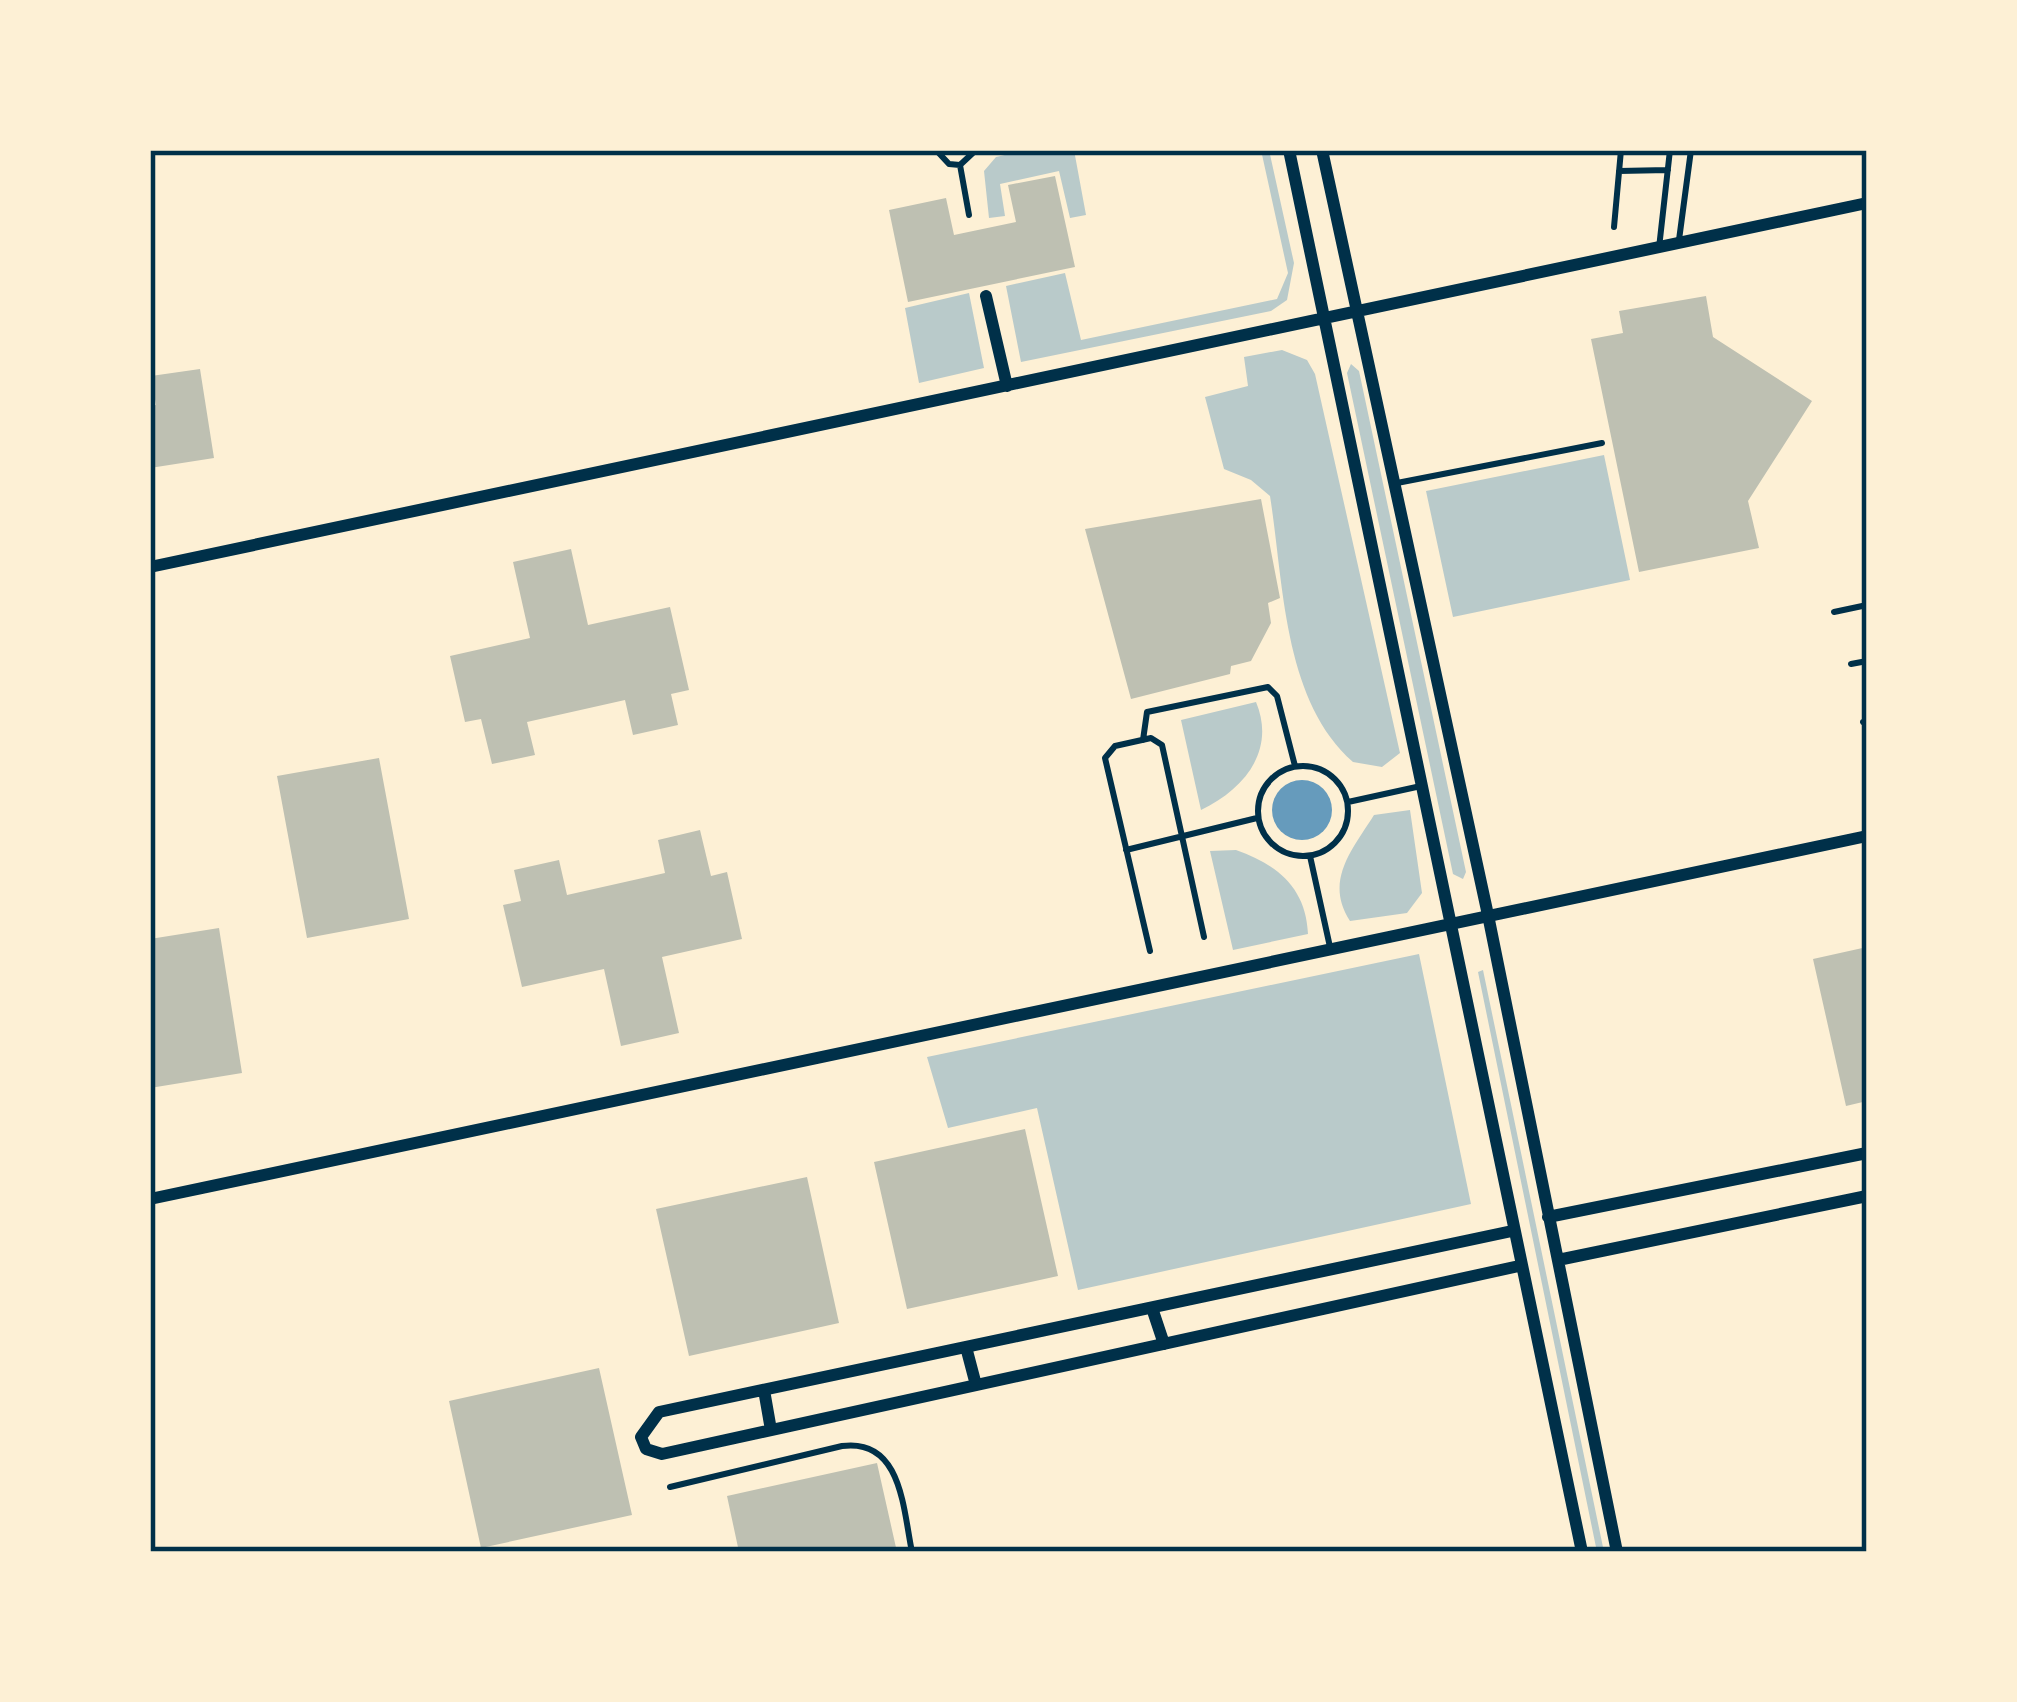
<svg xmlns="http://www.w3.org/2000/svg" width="2017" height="1702" viewBox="0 0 2017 1702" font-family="Spectral,serif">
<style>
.green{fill:#b9caca}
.water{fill:#669bbc}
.building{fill:#bec0b2}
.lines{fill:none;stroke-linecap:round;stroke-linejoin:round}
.service{stroke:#003049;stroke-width:6}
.minor{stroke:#003049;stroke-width:12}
.neatline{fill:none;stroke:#003049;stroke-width:4.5}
</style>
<rect width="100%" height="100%" fill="#fdf0d5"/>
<path class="green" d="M 1027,150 L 1074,150 L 1086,215 L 1070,218 L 1059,171 L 1000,184 L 1005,216 L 989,218 L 984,171 L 996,157 Z
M 1261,150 L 1269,150 L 1294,263 L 1287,300 L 1271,311 L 1021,362 L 1006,286 L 1065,273 L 1081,340 L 1277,299 L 1288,273 Z
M 969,293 L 984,368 L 919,383 L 905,308 Z
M 1282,350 L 1307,360 L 1315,374 L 1400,753 L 1382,767 L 1353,762 C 1283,700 1284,584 1270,496 L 1251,480 L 1224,469 L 1205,397 L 1248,386 L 1244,357 Z
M 1351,364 L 1359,371 L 1466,872 L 1463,879 L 1453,874 L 1347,373 Z
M 1604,455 L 1630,580 L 1453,617 L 1426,491 Z
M 1256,702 C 1276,750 1245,789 1201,810 L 1181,720 Z
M 1410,810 L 1422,893 L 1407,913 L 1350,921 C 1324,881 1352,850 1374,815 Z
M 1236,850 C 1278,865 1306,888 1308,934 L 1233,950 L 1210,851 Z
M 1419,954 L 1471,1204 L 1078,1290 L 1037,1108 L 948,1128 L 927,1057 Z
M 1483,970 L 1604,1552 L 1597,1552 L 1478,972 Z"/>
<path class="water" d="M1272 810a30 30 0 1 1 60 0a30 30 0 1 1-60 0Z"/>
<path class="building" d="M 1055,176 L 1075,267 L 908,302 L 889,210 L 946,198 L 954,235 L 1016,222 L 1008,185 Z
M 1706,296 L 1713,337 L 1812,401 L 1748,501 L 1759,548 L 1639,572 L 1591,339 L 1623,333 L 1619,311 Z
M 200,369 L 214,458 L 150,468 L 150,406 L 156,405 L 151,376 Z
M 1261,499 L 1280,598 L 1268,603 L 1271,623 L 1251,661 L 1231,666 L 1230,674 L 1131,699 L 1085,529 Z
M 571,549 L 588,625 L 670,607 L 689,690 L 671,694 L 678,725 L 633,735 L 625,700 L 527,722 L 535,755 L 492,764 L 481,719 L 465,722 L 450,656 L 530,638 L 513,562 Z
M 379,758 L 409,919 L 307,938 L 277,776 Z
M 700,830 L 711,876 L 727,872 L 742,939 L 662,957 L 679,1033 L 621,1046 L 604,969 L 522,987 L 503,905 L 521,901 L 514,870 L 559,860 L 567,895 L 665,873 L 658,840 Z
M 219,928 L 242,1073 L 150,1088 L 150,939 Z
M 1867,947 L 1867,1101 L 1846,1106 L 1813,959 Z
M 1025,1129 L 1058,1276 L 907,1309 L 874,1162 Z
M 807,1177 L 839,1323 L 689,1356 L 656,1209 Z
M 599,1368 L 632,1515 L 481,1548 L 449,1401 Z
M 877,1463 L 897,1552 L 739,1552 L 727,1496 Z"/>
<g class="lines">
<path class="service" d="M 936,150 L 949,164 L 960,165 L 976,150
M 960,165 L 969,215
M 1619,171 L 1668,170
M 1614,227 L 1621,150
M 1679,240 L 1691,150
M 1659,248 L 1670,150
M 1397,483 L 1602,443
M 1834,612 L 1867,605
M 1851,664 L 1867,661
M 1863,722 L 1867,721
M 1143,740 L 1147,712 L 1268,687 L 1277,696 L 1295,766
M1258 811a45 45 0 1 1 90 0a45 45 0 1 1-90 0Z
M 1348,802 L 1421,786
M 1126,850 L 1257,818
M 1310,856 L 1330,947
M 1150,951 L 1105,758 L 1115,746 L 1151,738 L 1162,745 L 1204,937
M 670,1487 L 842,1446 C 902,1438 903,1509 912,1552"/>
<path class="minor" d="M 1289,150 L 1582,1552
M 1322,150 L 1488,915 L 1617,1552
M 986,296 L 1007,386
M 150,567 L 1867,203
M 150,1199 L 1867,836
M 1548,1217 L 1867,1153
M 1512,1231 L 659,1412 L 641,1437 L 646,1449 L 662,1454 L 1519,1266
M 1558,1260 L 1867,1196
M 1152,1308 L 1164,1344
M 966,1347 L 976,1385
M 764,1390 L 771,1430"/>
</g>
<rect width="2017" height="1702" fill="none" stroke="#fdf0d5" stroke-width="306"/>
<rect x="153" y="153" width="1711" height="1396" class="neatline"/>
</svg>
